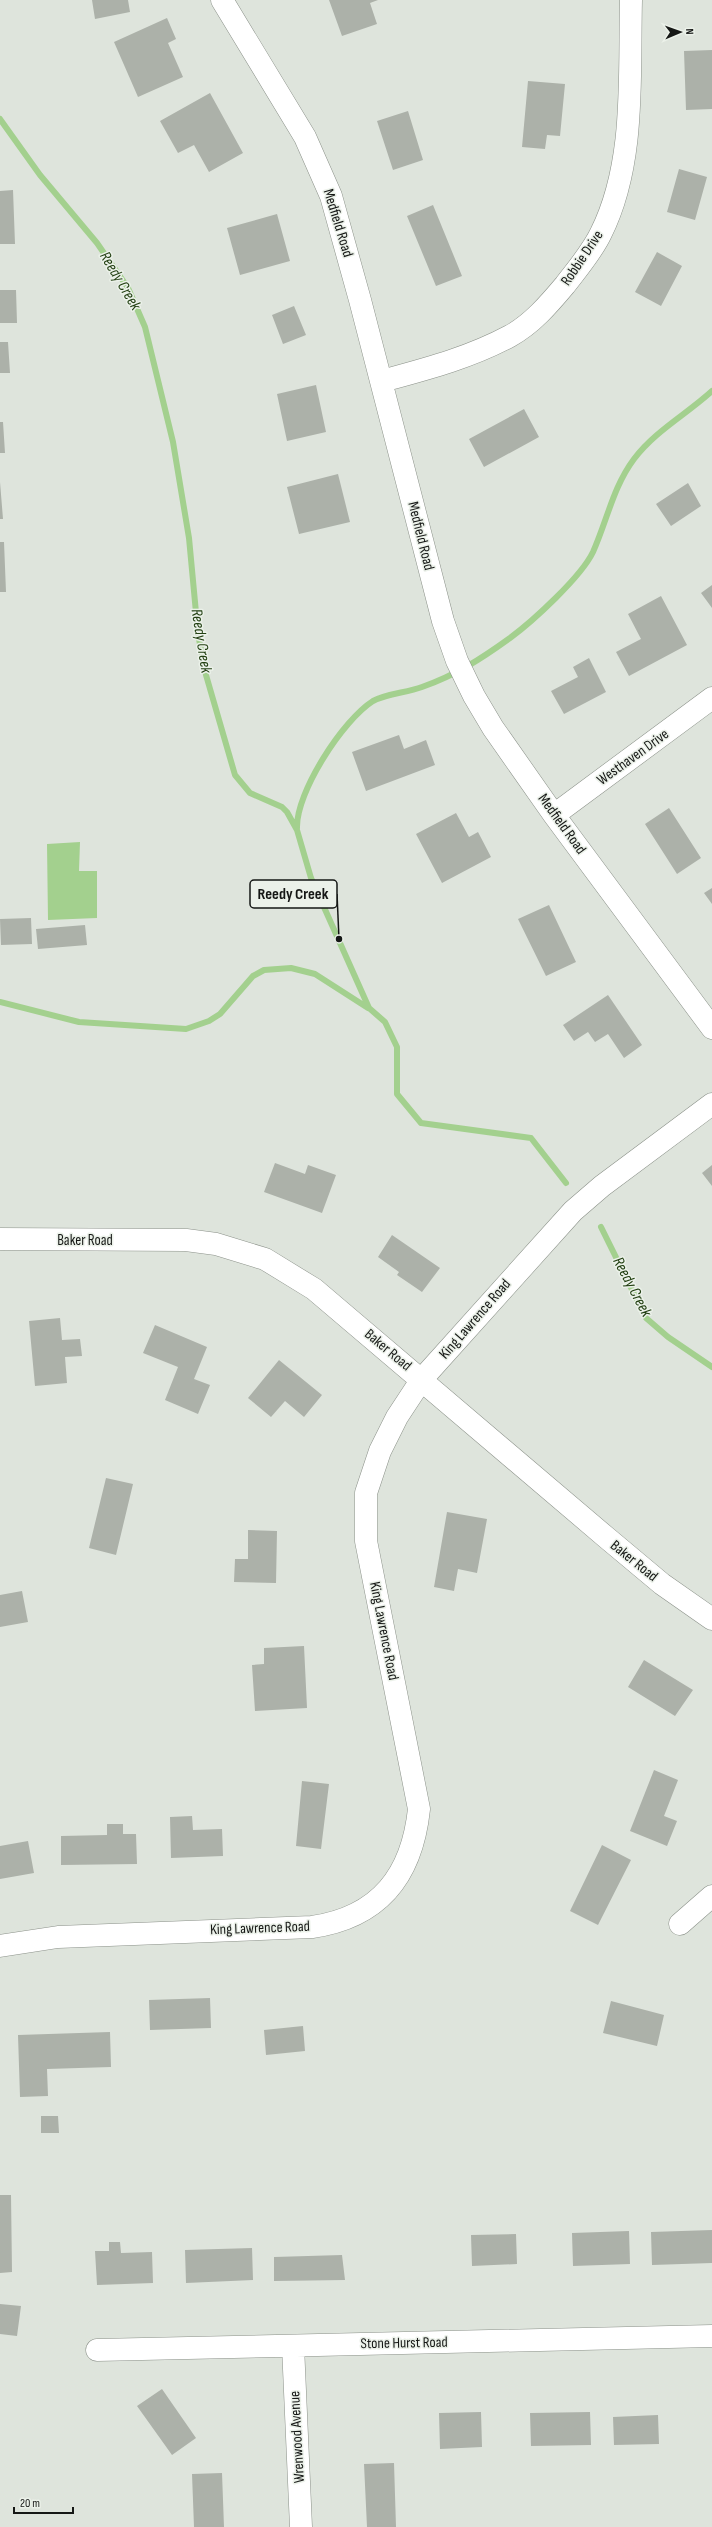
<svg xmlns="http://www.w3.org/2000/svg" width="712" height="2527" viewBox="0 0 712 2527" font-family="'Sofia Sans Condensed',sans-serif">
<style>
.water{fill:#a3d08e}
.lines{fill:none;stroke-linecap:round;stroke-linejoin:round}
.stream{stroke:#a3d08e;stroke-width:6}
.building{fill:#acb1a9}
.street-casing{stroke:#8b9189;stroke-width:23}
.street{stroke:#fff;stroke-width:22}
.labels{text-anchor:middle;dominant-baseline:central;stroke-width:3;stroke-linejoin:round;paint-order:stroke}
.street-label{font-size:15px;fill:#151715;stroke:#ebf1e9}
.water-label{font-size:16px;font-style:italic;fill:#234013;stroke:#ebf1e9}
.leader{fill:none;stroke:#151715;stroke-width:1.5}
.callout-dot{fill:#151715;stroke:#ebf1e9;stroke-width:1.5}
.callout{fill:#ebf1e9;stroke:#151715;stroke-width:1.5}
.callout-label{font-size:16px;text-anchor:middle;font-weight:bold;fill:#151715}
</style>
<rect width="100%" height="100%" fill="#dee4dc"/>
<path class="water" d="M 80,842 L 79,871 L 97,871 L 97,918 L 48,920 L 47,844 Z"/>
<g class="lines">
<path class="stream" d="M 0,119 L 40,175 L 97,243 L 128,288 L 145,327 L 173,442 L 189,538 L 198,634 L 206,675 L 235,775 L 250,793 L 282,807 L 287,812 L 297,830 L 311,878 L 369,1008 L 385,1022 L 397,1047 L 397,1094 L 421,1123 L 531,1138 L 566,1183
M 297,828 C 296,792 343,720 373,701 C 388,693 406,693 422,687 C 456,675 481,659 510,638 C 533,621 581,577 593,552 C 607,521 613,487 634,459 C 655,431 687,414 712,391
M 0,1002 L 79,1022 L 186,1029 L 209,1021 L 220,1014 L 253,976 L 264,970 L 291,968 L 315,974 L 368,1008
M 601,1227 L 646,1318 L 668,1337 L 712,1367"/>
</g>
<path class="building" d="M 92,0 L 128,0 L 130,12 L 95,19 Z
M 329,0 L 378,0 L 370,3 L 377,24 L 342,36 Z
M 167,18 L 176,39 L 168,43 L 183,77 L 138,97 L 114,42 Z
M 712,50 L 712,109 L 686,110 L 684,51 Z
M 528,81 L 565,84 L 560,136 L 547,135 L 545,149 L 522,147 Z
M 210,93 L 243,153 L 209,172 L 194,145 L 178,153 L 160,121 Z
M 408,111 L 423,160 L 393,170 L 377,121 Z
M 679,169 L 707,177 L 695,220 L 667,212 Z
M 13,190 L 15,244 L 0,244 L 0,191 Z
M 433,205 L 462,276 L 436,286 L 407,216 Z
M 277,214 L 290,261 L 240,275 L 227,228 Z
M 657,252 L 682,266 L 661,306 L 635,292 Z
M 0,290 L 16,290 L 17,323 L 0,323 Z
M 294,306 L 306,335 L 283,344 L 272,315 Z
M 0,342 L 8,342 L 10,373 L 0,373 Z
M 316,385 L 326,432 L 287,441 L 277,394 Z
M 524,409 L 539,437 L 484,467 L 469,439 Z
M 0,422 L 3,422 L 5,453 L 0,453 Z
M 338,474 L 350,522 L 299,534 L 287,487 Z
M 0,482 L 3,519 L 0,519 Z
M 688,483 L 701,506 L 671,526 L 656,504 Z
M 0,542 L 4,542 L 6,592 L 0,592 Z
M 712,585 L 712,608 L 701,593 Z
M 661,596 L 687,645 L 629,676 L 616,652 L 641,639 L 628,614 Z
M 589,658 L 606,692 L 564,714 L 551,691 L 578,677 L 573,667 Z
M 399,735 L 404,749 L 426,740 L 435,765 L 366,791 L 352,752 Z
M 669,808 L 701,858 L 677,874 L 645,824 Z
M 456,813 L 469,837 L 478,832 L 491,857 L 442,883 L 416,834 Z
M 712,888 L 712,904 L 704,893 Z
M 549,905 L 576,962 L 546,976 L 518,919 Z
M 31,918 L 32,944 L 1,945 L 0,919 Z
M 85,925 L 87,945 L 38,949 L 36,929 Z
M 608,995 L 642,1045 L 624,1058 L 608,1034 L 595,1042 L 588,1032 L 574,1041 L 563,1025 Z
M 275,1163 L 305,1174 L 308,1165 L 336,1175 L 322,1213 L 264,1192 Z
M 712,1165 L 712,1186 L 702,1173 Z
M 392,1235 L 440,1268 L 422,1292 L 397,1275 L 399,1272 L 378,1257 Z
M 60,1318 L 62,1340 L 80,1339 L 82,1356 L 65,1357 L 67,1383 L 35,1386 L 29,1321 Z
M 155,1325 L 207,1347 L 194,1379 L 210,1385 L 198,1414 L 165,1400 L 178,1367 L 143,1353 Z
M 279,1360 L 322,1395 L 304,1417 L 285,1401 L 271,1417 L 248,1398 Z
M 106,1478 L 133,1484 L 116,1555 L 89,1548 Z
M 447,1512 L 487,1519 L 477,1573 L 458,1569 L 454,1591 L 434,1587 Z
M 248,1530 L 277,1531 L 276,1583 L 234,1582 L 235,1559 L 248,1559 Z
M 22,1591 L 28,1622 L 0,1627 L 0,1595 Z
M 304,1646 L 307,1708 L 255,1711 L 252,1665 L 264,1664 L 264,1648 Z
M 644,1660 L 693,1690 L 675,1716 L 628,1687 Z
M 654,1770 L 678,1780 L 664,1816 L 677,1821 L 667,1846 L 630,1831 Z
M 302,1781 L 329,1784 L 321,1849 L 296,1846 Z
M 192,1816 L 193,1830 L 222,1829 L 223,1856 L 171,1858 L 170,1817 Z
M 107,1824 L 123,1824 L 123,1834 L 136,1834 L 137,1864 L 61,1865 L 61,1836 L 107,1835 Z
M 28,1841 L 34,1873 L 0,1879 L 0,1846 Z
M 602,1845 L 631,1860 L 598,1925 L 570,1911 Z
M 210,1998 L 211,2028 L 150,2030 L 149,2000 Z
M 611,2001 L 664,2015 L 657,2046 L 603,2033 Z
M 303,2026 L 305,2051 L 266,2055 L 264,2030 Z
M 110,2032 L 111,2067 L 47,2069 L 48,2096 L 20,2097 L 18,2035 Z
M 41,2116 L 58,2116 L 59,2133 L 41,2133 Z
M 0,2195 L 11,2195 L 12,2272 L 0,2273 Z
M 712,2230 L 712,2263 L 652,2265 L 651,2232 Z
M 629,2231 L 630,2264 L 573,2266 L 572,2233 Z
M 516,2234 L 517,2264 L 472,2266 L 471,2235 Z
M 109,2242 L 120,2242 L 121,2253 L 152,2252 L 153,2283 L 97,2285 L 95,2251 L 109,2251 Z
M 252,2248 L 253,2280 L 186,2283 L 185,2250 Z
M 342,2255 L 345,2280 L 274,2281 L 274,2257 Z
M 0,2304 L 21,2306 L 17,2336 L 0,2334 Z
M 162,2389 L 196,2438 L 172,2455 L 137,2406 Z
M 481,2412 L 482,2447 L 440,2449 L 439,2413 Z
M 590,2412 L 591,2445 L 531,2446 L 530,2413 Z
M 658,2415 L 659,2444 L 614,2445 L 613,2417 Z
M 394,2463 L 396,2527 L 367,2527 L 364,2464 Z
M 222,2473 L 224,2527 L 194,2527 L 192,2474 Z"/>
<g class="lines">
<g class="street-casing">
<path id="street" d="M 222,0 L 305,137 L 331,196 L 360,300 L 443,621 L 457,661 L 474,696 L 493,728 L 554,815 L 712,1028
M 382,381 C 426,369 469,358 510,336 C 532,324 549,304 565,285 C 578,268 592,252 601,233 C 636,163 629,76 631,0
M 554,815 L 712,698
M 0,1239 L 186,1240 L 216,1244 L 265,1259 L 314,1289 L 607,1538 L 662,1584 L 712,1619
M 680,1924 L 712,1896
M 0,1946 L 58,1937 L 312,1927 C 380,1917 412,1875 419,1809 L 366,1541 L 366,1493 L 380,1451 L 397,1417 L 422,1379 L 573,1211 L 602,1186 L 712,1104
M 293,2346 L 301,2527
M 97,2350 L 712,2336"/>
</g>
<use href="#street" class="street"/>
</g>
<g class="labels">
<g class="street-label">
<text transform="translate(338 223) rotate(73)">Medfield Road</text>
<text transform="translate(582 258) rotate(-56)">Robbie Drive</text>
<text transform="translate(421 536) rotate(76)">Medfield Road</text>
<text transform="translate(633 757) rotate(-36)">Westhaven Drive</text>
<text transform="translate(562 824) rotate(54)">Medfield Road</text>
<text x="85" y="1240">Baker Road</text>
<text transform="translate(475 1319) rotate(-49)">King Lawrence Road</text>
<text transform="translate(388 1350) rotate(40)">Baker Road</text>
<text transform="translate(634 1561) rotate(39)">Baker Road</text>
<text transform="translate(384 1631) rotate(79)">King Lawrence Road</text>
<text transform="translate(260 1928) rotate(-2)">King Lawrence Road</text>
<text transform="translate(404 2343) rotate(-1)">Stone Hurst Road</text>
<text transform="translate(297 2437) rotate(-93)">Wrenwood Avenue</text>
</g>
<g class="water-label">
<text transform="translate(120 281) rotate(59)">Reedy Creek</text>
<text transform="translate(201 641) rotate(81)">Reedy Creek</text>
<text transform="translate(632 1287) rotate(62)">Reedy Creek</text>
</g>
</g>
<path class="leader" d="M339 939L337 894"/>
<circle class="callout-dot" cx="339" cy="939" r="4"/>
<rect class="callout" x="250" y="880" width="87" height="28" rx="4"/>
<g class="callout-label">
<text x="293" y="899">Reedy Creek</text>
</g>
<g transform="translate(680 32) rotate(88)" stroke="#ebf1e9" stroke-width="3" paint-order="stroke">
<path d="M0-3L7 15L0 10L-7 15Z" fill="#151715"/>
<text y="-6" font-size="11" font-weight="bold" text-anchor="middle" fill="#151715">N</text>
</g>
<path d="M14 2507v6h59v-6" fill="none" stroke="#151715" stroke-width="2"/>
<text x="20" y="2507" font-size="12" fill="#151715" stroke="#ebf1e9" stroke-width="3" paint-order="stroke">20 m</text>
</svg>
